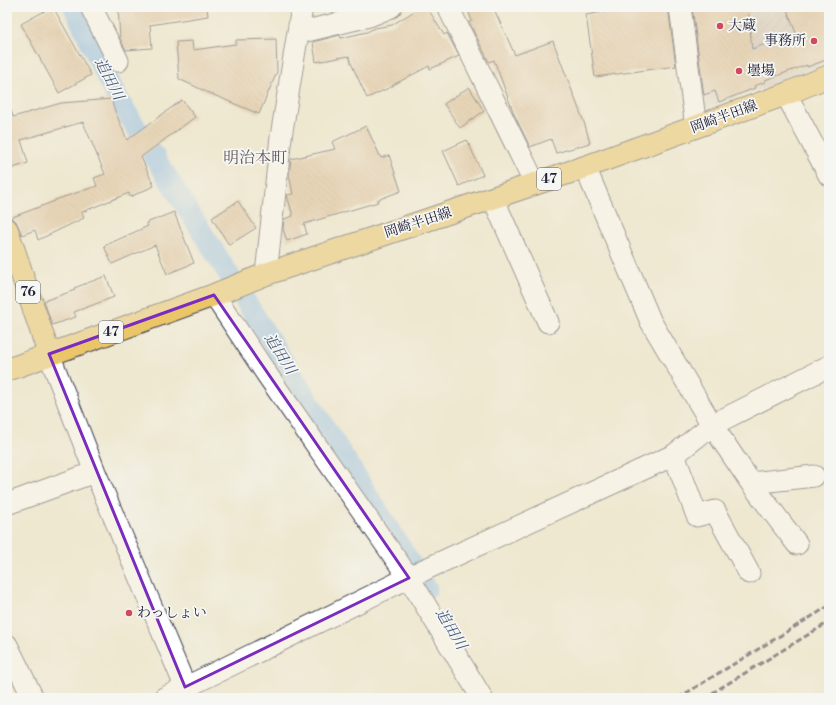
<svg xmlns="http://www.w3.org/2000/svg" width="836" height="705" viewBox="0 0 836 705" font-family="'Libre Bodoni','Noto Serif JP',serif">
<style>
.industrial{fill:url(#industrial-furrows)}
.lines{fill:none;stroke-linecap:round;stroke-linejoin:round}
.canal{stroke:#81b9f1;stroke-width:21}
.building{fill:url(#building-back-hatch)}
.minor-casing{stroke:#414051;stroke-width:23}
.major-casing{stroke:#414051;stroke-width:24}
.minor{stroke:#fff;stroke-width:21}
.major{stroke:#ebc669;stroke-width:22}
.rail{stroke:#22223b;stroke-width:3;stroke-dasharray:6 3;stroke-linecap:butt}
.marked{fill:none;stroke:#7b2cbf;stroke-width:3;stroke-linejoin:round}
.poi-dot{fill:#d1495b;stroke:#f6f6f2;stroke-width:1.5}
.labels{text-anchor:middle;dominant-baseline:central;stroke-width:3.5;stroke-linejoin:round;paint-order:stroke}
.shield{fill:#f6f6f2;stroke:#626272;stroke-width:1}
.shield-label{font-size:13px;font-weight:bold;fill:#22223b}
.poi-label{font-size:14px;fill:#22223b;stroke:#f6f6f2;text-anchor:start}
.street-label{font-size:14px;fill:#22223b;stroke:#f6f6f2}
.water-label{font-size:15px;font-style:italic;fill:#43577b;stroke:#f6f6f2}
.quarter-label{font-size:16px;fill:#64585c;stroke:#f6f6f2}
</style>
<defs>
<pattern id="industrial-furrows" width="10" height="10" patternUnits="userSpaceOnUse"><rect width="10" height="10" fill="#cec1b9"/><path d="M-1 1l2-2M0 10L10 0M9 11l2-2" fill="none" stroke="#b1a6a0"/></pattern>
<pattern id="building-back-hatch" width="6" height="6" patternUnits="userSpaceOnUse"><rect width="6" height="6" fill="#debd98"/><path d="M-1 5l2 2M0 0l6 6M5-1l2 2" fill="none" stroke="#bea284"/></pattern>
</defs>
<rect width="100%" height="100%" fill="#f6f6f2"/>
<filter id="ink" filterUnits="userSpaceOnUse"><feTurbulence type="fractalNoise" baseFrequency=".025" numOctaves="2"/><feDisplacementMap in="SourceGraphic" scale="8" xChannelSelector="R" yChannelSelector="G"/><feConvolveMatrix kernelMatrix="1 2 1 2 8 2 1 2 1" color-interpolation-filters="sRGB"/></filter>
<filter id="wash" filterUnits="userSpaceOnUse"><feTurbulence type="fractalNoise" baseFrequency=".012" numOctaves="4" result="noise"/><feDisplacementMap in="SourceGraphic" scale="16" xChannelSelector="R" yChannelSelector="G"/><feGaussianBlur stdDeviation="0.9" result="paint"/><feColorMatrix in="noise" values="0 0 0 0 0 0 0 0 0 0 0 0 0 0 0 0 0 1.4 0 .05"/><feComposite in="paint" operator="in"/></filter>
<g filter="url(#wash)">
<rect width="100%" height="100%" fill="#eee8d0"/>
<path class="industrial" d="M 669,7 L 829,7 L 829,63 L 788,80 L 688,115 Z"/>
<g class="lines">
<path class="canal" d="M 74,7 L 115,94 L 427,589"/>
</g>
<g id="blocks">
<path class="building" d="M 52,7 L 53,7 L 91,75 L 59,93 L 21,24 Z
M 118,7 L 207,7 L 208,16 L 150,25 L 152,48 L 126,50 L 120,39 Z
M 421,7 L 427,7 L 444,35 L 447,33 L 459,56 L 430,69 L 429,66 L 393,85 L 393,86 L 367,98 L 351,63 L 349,56 L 316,62 L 313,42 L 340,35 L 341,38 L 367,32 L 375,28 L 392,25 Z
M 467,7 L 493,7 L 515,55 L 553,41 L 585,125 L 590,143 L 556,153 L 551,139 L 530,147 L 514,114 L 494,60 L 489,62 L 469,22 L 472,21 Z
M 641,7 L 668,7 L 676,66 L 595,77 L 586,15 L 620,9 L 620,10 Z
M 692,7 L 748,7 L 752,49 L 796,33 L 786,7 L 829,7 L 829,59 L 807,67 L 807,65 L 765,80 L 765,82 L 754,86 L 755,88 L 719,102 L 715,91 L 704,95 Z
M 276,39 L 277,72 L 259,114 L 209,93 L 179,79 L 176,42 L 192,41 L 193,50 L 236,44 L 236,40 Z
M 469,87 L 484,111 L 460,128 L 444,104 Z
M 112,99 L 113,106 L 127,140 L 182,100 L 195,117 L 141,157 L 154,186 L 130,197 L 129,193 L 82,212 L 84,218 L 38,240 L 35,230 L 22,235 L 16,221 L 10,218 L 55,201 L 55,200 L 97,186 L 94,178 L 105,174 L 83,122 L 21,140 L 28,163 L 7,170 L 7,108 L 10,107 L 13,117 L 61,103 Z
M 366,126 L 381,158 L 389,155 L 401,191 L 377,200 L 378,202 L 304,224 L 307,234 L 287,241 L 283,229 L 284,219 L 293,216 L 287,195 L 293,194 L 289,175 L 291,159 L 335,149 L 332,142 Z
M 467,140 L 483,175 L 459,186 L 443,151 Z
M 238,201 L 256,228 L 229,245 L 212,218 Z
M 174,212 L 194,263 L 167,274 L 155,245 L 112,264 L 104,246 L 148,226 L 146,223 Z
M 106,276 L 114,297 L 74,312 L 76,317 L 52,325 L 44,301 L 75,290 L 74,288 Z"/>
</g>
</g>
<g filter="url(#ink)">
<use href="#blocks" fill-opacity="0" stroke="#414051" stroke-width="1"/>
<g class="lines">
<g class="minor-casing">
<path id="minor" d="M 91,7 L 118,61
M 448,7 L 535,184
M 680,7 L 696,127
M 298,33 L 369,16 L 391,7
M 786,94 L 829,175
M 585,167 L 651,322 L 712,425 L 751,483 L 797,544
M 493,198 L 548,322
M 266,274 L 281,137 L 302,7
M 214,295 L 268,376 L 409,578 L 482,698
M 49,354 L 95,472 L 190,698
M 674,455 L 697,516 L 715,511 L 749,573
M 751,483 L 814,476
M 7,504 L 95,472
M 7,645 L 33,698
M 164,698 L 426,569 L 674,455 L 712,425 L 829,366"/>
</g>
<g class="major-casing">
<path id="major" d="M 7,230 L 49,354
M 7,370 L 214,295 L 266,274 L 585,167 L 786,94 L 829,76"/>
</g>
<use href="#minor" class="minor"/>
<use href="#major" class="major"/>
<path class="rail" d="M 678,698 L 829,606
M 704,698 L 829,622"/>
</g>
</g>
<path d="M0 0H836V705H0ZM 214,295 L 409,578 L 185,687 L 49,354 Z" fill="#eee8d0" fill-opacity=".55" fill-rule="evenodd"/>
<path class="marked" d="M 214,295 L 409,578 L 185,687 L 49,354 Z"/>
<g class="poi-dot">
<circle cx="720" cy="26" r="4"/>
<circle cx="814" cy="41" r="4"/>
<circle cx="739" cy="71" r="4"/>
<circle cx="129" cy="613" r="4"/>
</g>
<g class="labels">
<g class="shield">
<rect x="537" y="168" width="24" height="22" rx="3"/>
<rect x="16" y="281" width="24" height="22" rx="3"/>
<rect x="99" y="321" width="24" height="22" rx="3"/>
</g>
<g class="shield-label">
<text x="549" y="179">47</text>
<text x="28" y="292">76</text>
<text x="111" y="332">47</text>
</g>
<g class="poi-label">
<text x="728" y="26">大蔵</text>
<text x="806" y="41" text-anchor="end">事務所</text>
<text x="747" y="71">壜場</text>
<text x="137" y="613">わっしょい</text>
</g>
<g class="street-label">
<text transform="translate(724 117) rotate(-20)">岡崎半田線</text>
<text transform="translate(418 223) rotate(-18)">岡崎半田線</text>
</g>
<g class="water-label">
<text transform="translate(109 79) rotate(63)">追田川</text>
<text transform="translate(280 354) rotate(58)">追田川</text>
<text transform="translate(451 629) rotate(59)">追田川</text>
</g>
<g class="quarter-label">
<text x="255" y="158">明治本町</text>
</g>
</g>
<rect width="836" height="705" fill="none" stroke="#f6f6f2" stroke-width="24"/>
</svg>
